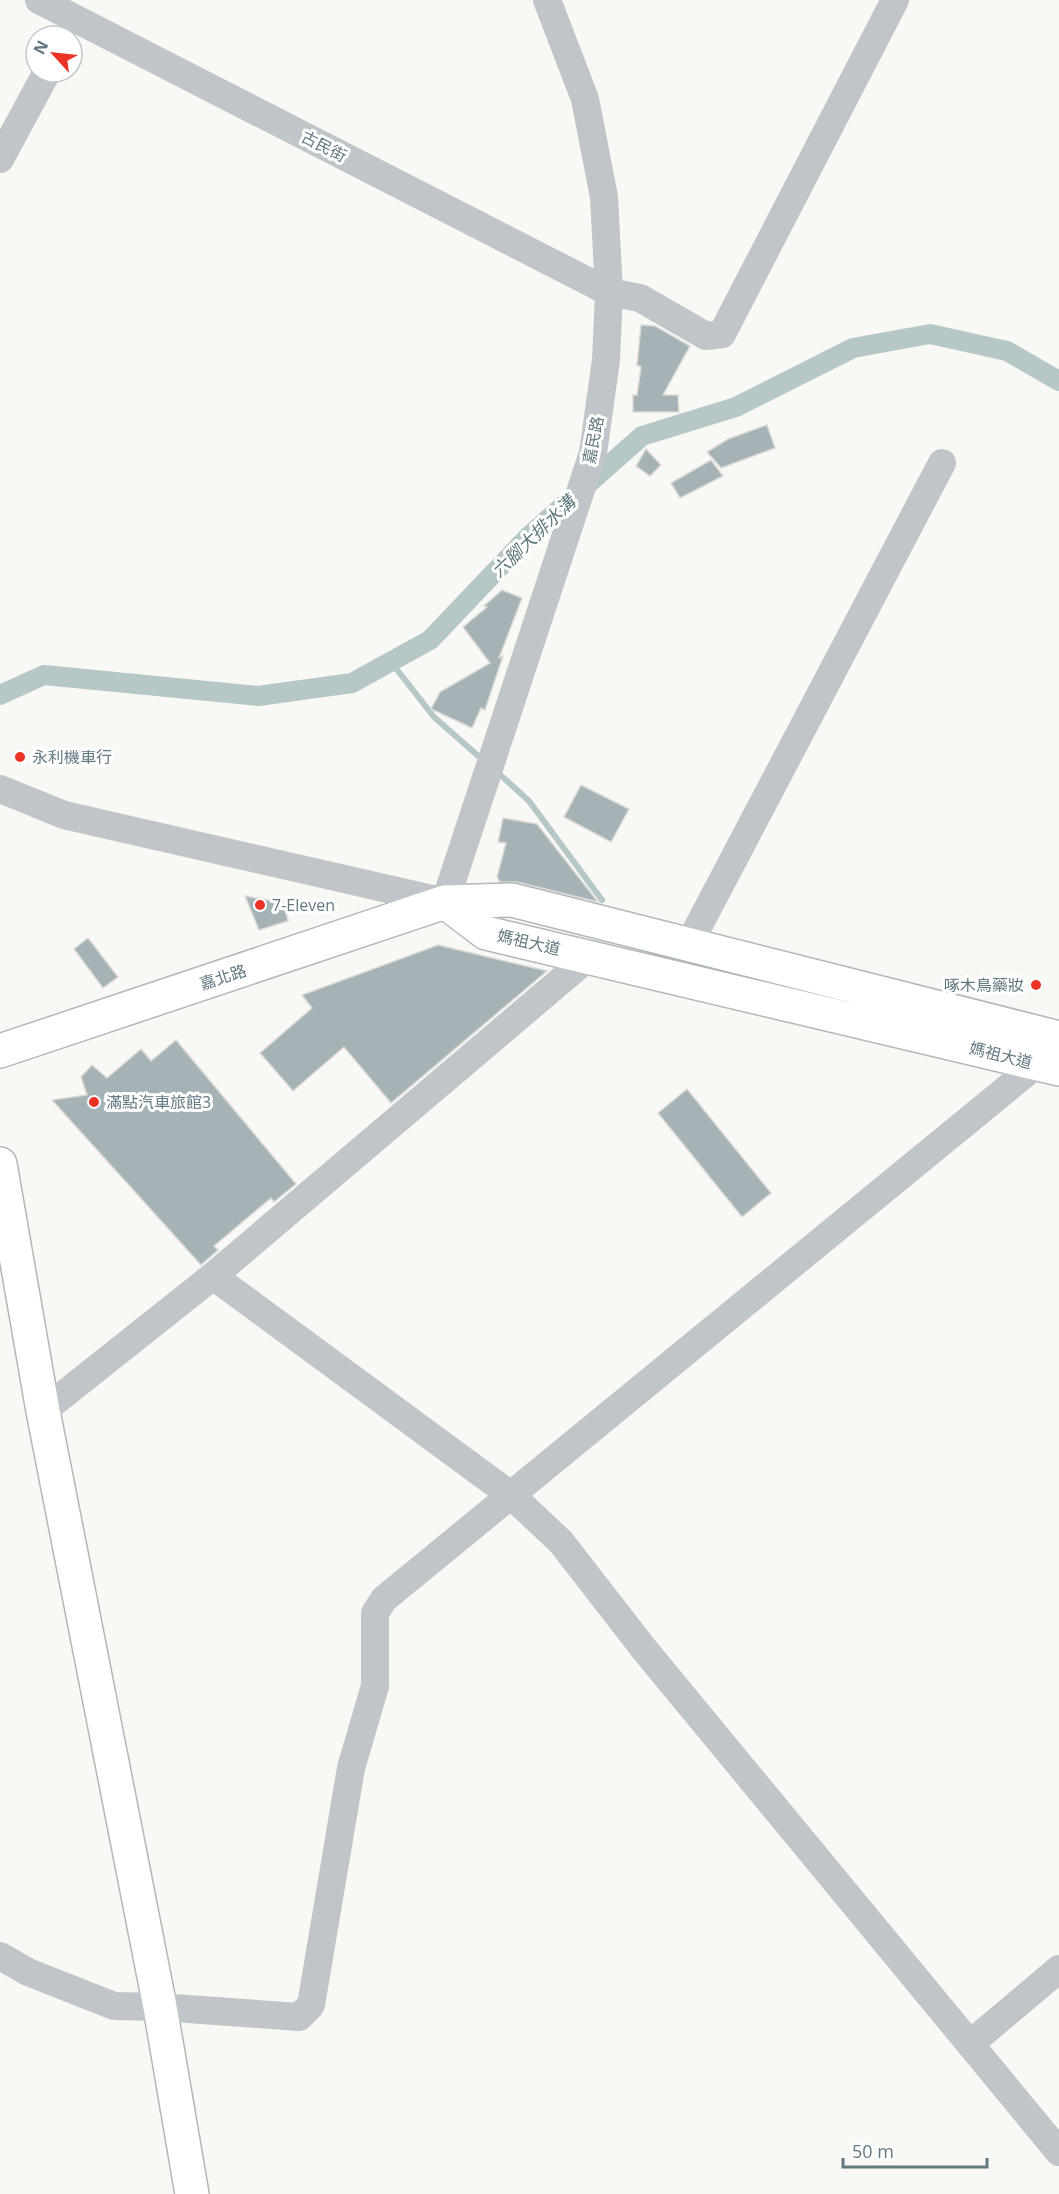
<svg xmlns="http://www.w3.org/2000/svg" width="1059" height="2194" viewBox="0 0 1059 2194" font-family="'Open Sans','Noto Sans TC',sans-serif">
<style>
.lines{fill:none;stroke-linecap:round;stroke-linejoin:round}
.stream{stroke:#b6c7c8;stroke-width:6}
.canal{stroke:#b6c7c8;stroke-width:20}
.building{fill:#a5b2b6;stroke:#dadad8;stroke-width:1.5}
.major-casing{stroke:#b0b8bb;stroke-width:36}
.minor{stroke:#bfc5c8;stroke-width:28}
.major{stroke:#fff;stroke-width:33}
.poi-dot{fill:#ea3324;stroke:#fff;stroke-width:2}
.labels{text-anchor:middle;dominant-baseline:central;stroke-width:6;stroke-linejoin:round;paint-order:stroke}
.street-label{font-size:16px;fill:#627982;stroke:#fff}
.poi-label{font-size:16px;fill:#627982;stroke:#fff;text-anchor:start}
.water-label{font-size:18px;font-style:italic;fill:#5d787c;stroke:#fff}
</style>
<rect width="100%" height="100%" fill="#f8f8f5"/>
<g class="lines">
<path class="stream" d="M 391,662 L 434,717 L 484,761
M 496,771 L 529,801 L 602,900"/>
<path class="canal" d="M 0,695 L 44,675 L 258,696 L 352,683 L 430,640 L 529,536 L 642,436 L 736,407 L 853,348 L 930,334 L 1007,351 L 1059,381"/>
</g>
<path class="building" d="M 641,325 L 655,326 L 690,346 L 663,395 L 678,395 L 679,412 L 633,412 L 633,395 L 637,395 L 641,367 L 637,365 Z
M 767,425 L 775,448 L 721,468 L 707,452 L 728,439 Z
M 646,449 L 661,465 L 650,476 L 636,466 Z
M 711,460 L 723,476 L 680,498 L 671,483 Z
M 502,590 L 522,598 L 499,658 L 503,656 L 485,710 L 481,708 L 472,728 L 431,709 L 440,692 L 490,663 L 463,627 L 487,607 L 484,606 Z
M 581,785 L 629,809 L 611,842 L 564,817 Z
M 503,818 L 537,824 L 598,902 L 517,882 L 500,882 L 497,877 L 506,843 L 498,842 Z
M 245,896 L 284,903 L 288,921 L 259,930 Z
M 88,938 L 118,977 L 103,988 L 74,949 Z
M 438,945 L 547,971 L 391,1103 L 344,1047 L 293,1091 L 260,1053 L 312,1008 L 302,995 Z
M 176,1040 L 296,1184 L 274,1202 L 271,1198 L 214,1246 L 218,1250 L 201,1265 L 52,1100 L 87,1095 L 81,1077 L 92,1065 L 107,1078 L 141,1049 L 151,1061 Z
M 687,1089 L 771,1193 L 742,1217 L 658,1113 Z"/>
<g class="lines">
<g class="major-casing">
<path id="major" d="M 445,902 L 486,933 L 1059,1069
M 0,1051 L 445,902 L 512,900 L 1059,1038
M 0,1164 L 43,1411 L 160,2007 L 192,2194"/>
</g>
<path class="minor" d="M 39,0 L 609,292 L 640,298 L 706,336 L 722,334 L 895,0
M 0,159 L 47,72
M 0,789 L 64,815 L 445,902 L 593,453 L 606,360 L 609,292 L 604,197 L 585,99 L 547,0
M 689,944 L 942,463
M 213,1276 L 512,1496 L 561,1542 L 644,1649 L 1059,2152
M 43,1411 L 213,1276 L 590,956
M 0,1956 L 28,1972 L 114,2006 L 160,2007 L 299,2017 L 311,2005 L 351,1768 L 375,1686 L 375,1613 L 384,1599 L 1037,1064 L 1049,1050
M 970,2044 L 1059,1969"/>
<use href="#major" class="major"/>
</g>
<g class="poi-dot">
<circle cx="20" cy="757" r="6"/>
<circle cx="260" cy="905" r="6"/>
<circle cx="1036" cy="985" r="6"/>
<circle cx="94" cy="1102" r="6"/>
</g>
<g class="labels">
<g class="street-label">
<text transform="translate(324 146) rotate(27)">古民街</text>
<text transform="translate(593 440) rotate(-79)">嘉民路</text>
<text transform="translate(529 942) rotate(13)">媽祖大道</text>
<text transform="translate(223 977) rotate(-18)">嘉北路</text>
<text transform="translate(1001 1055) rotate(14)">媽祖大道</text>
</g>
<g class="poi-label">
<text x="32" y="757">永利機車行</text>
<text x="272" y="905">7-Eleven</text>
<text x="1024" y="985" text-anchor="end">啄木鳥藥妝</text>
<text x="106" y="1102">滿點汽車旅館3</text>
</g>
<g class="water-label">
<text transform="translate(533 536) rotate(-44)">六腳大排水溝</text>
</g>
</g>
<g transform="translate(54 54) rotate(297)"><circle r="28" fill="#ffffff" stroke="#c0c9cd" stroke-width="1.5"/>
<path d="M0-4.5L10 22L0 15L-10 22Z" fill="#ea3324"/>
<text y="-9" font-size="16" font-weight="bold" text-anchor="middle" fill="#627982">N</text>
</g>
<path d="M843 2158v9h144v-9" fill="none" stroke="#627982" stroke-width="3"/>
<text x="852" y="2158" font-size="18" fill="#627982" stroke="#ffffff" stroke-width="4.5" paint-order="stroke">50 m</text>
</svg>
